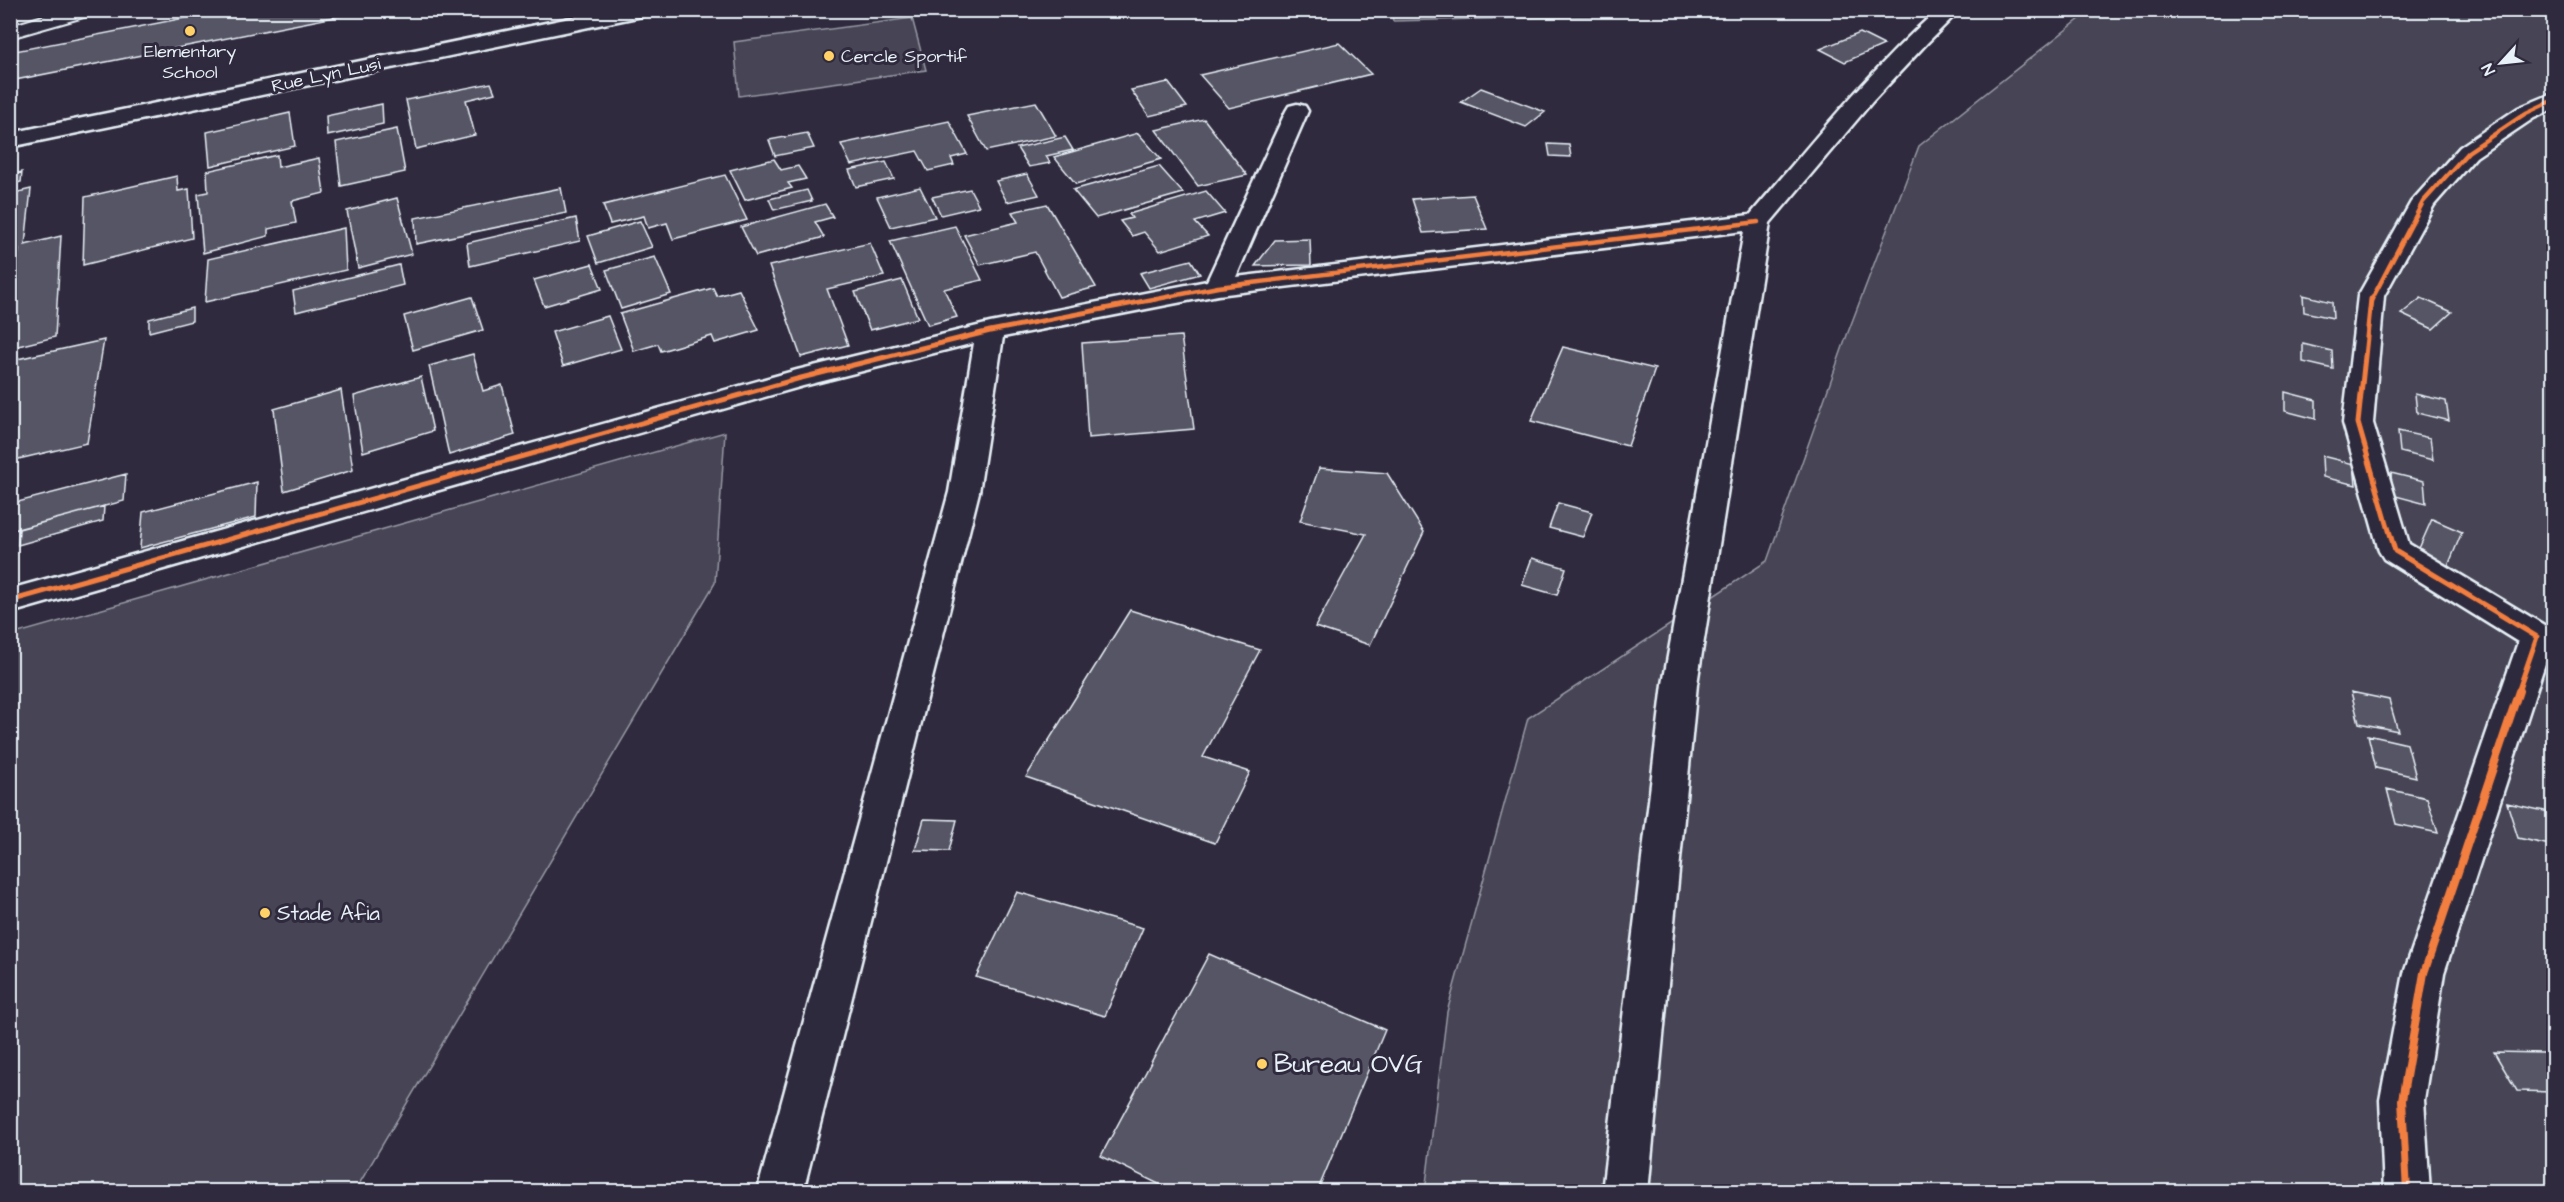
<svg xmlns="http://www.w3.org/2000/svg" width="2564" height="1202" viewBox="0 0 2564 1202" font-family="'Architects Daughter',sans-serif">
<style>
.green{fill:#464455;stroke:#979aa6;stroke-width:1.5}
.building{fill:#575565;stroke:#e8f1f8;stroke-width:1.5}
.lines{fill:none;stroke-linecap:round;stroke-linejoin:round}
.service-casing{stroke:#e8f1f8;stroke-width:4}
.minor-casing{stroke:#e8f1f8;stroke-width:5}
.primary-casing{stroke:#e8f1f8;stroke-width:5}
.service{fill:#2f2a3d;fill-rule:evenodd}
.minor{fill:#2f2a3d;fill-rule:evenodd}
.primary{fill:#2f2a3d;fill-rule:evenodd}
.cycleway-far2-casing{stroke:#2f2a3d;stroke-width:8}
.cycleway-far1-casing{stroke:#2f2a3d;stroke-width:9}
.cycleway-casing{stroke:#2f2a3d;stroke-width:11}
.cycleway-far2{stroke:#f27e40;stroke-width:4.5}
.cycleway-far1{stroke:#f27e40;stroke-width:5}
.cycleway{stroke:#f27e40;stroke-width:8}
.poi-dot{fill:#ffd166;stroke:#2f2a3d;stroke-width:2}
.labels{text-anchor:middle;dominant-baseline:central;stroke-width:6;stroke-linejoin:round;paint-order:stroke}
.far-poi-label{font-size:18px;fill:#e8f1f8;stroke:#2f2a3d}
.far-street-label{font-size:18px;fill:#e8f1f8;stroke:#2f2a3d}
.poi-label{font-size:21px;fill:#e8f1f8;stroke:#2f2a3d;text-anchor:start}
.near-poi-label{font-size:26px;fill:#e8f1f8;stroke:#2f2a3d;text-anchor:start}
</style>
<rect width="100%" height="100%" fill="#2f2a3d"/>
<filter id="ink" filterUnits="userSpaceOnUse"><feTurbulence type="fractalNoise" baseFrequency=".0167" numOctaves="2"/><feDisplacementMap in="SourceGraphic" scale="12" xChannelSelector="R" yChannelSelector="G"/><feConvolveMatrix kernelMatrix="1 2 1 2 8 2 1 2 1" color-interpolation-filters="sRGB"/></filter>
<g filter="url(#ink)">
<path class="green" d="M 1607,10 L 1609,16 L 1393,21 L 1391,11 Z
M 2090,11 L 2553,11 L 2553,1191 L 1425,1192 L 1447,1012 L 1528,718 L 1767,561 L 1847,335 L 1919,146 Z
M 912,18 L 926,70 L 739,96 L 734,42 Z
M 725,432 L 715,583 L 355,1191 L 11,1191 L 11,635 Z"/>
<path class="building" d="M 225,10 L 370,10 L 10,81 L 10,52 Z
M 1860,33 L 1884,45 L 1845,62 L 1820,49 Z
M 1339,43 L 1371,74 L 1229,108 L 1200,75 Z
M 1168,82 L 1187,107 L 1149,116 L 1131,90 Z
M 491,83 L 495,93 L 466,100 L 475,135 L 416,149 L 406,100 Z
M 1481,88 L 1545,112 L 1526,127 L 1461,102 Z
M 1036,102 L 1056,136 L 986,151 L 967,116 Z
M 382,104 L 383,124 L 327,136 L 326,116 Z
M 290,113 L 295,146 L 210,166 L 207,132 Z
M 1204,119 L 1247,175 L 1198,186 L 1156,130 Z
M 949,121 L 967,154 L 951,158 L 954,165 L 928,171 L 917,151 L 851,165 L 841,144 Z
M 397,129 L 405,172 L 341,186 L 336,142 Z
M 807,133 L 814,148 L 775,156 L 769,140 Z
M 1138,133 L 1161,159 L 1076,184 L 1054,157 Z
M 1065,137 L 1073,150 L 1046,156 L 1050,163 L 1029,167 L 1017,148 Z
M 1548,144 L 1569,145 L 1571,157 L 1550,156 Z
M 277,155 L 278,167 L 319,158 L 324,193 L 292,201 L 296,223 L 268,229 L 268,236 L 203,253 L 198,194 L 208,192 L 207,171 Z
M 774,159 L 781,170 L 798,166 L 806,179 L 788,183 L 792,188 L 745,200 L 730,170 Z
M 886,162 L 894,179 L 856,187 L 849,170 Z
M 1159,166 L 1183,193 L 1096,218 L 1073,190 Z
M 22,172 L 21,182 L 10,185 L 10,175 Z
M 1027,174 L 1039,195 L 1007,202 L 996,181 Z
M 725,175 L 747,220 L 673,239 L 667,223 L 648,228 L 644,216 L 610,224 L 603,205 Z
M 177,176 L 178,191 L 189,189 L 192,238 L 83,265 L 85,197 Z
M 920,187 L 935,217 L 891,227 L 877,197 Z
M 561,188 L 566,213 L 416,244 L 415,218 Z
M 31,189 L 25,245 L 61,236 L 55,337 L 10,348 L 10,326 L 19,249 L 10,251 L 10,194 Z
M 970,189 L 979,206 L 941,215 L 932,197 Z
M 807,190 L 812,201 L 774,210 L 769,199 Z
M 1206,191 L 1225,213 L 1195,222 L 1208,236 L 1160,251 L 1144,232 L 1132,236 L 1120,221 L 1132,218 L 1129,214 Z
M 1473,195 L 1487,229 L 1423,233 L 1412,199 Z
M 397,198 L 412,254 L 358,268 L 347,211 Z
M 825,204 L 833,217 L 815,222 L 824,237 L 756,256 L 741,227 Z
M 1047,204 L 1096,287 L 1059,297 L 1035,252 L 980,265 L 964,235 L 1018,222 L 1012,212 Z
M 576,218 L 580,241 L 470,266 L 467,243 Z
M 640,221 L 652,247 L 598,263 L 588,236 Z
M 955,226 L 982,280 L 944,289 L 957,317 L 928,325 L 890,241 Z
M 344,228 L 346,270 L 205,302 L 208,259 Z
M 1310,239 L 1311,265 L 1255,266 L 1275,240 Z
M 870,243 L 884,276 L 827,289 L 848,345 L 801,357 L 769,266 Z
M 655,257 L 671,294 L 621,309 L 606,270 Z
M 1191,260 L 1200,274 L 1149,288 L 1140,273 Z
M 592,264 L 602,289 L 544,306 L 534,280 Z
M 399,265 L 403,285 L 296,312 L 293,291 Z
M 902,280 L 918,318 L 870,330 L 855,292 Z
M 713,288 L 717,296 L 739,290 L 759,330 L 715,343 L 712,336 L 661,351 L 658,344 L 634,351 L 620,314 Z
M 2303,295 L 2332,302 L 2333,318 L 2304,312 Z
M 472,297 L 483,330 L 413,350 L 404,316 Z
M 2421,298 L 2452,312 L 2433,329 L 2401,314 Z
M 192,308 L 192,321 L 149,332 L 149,319 Z
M 608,316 L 621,349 L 563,366 L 552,332 Z
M 1181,336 L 1194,429 L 1088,438 L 1082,343 Z
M 104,340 L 87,443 L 10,461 L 10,370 L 13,360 Z
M 2303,344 L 2332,351 L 2333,369 L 2303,362 Z
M 1563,347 L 1655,369 L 1628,446 L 1531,421 Z
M 473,354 L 483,391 L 502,385 L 515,435 L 449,455 L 429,366 Z
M 421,377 L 433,431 L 363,452 L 354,396 Z
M 341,390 L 353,470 L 284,491 L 274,409 Z
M 2285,392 L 2316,400 L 2316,419 L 2285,411 Z
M 2415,394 L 2446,401 L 2449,421 L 2417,413 Z
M 2398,431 L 2430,438 L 2433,460 L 2400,452 Z
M 2322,456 L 2354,464 L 2356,485 L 2323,477 Z
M 1319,468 L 1387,473 L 1424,532 L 1370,645 L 1315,627 L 1366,534 L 1300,521 Z
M 2391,473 L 2424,481 L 2426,504 L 2392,495 Z
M 126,474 L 124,501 L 10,531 L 10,504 Z
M 257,482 L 256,517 L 140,548 L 143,512 Z
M 1558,503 L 1592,512 L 1583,537 L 1549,528 Z
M 104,506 L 103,521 L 18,545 L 19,529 Z
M 2432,519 L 2462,532 L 2448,566 L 2417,553 Z
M 1532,558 L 1566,568 L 1557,595 L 1522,585 Z
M 1130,610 L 1260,650 L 1203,757 L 1250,772 L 1215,843 L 1026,777 Z
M 2351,692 L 2389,700 L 2398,731 L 2359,723 Z
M 2368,735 L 2407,744 L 2416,777 L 2376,768 Z
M 2387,789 L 2427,798 L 2438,833 L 2396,824 Z
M 2507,803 L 2549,812 L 2554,826 L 2554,846 L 2518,838 Z
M 924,819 L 957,820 L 949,851 L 915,850 Z
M 1017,892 L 1143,928 L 1105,1016 L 976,977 Z
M 1209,954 L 1385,1030 L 1317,1192 L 1175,1192 L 1101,1156 Z
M 2494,1052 L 2544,1053 L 2554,1069 L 2554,1092 L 2517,1091 Z"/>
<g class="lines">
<g class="service-casing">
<path id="service" d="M 63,10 L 97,10 L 94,14 L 10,38 L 10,26 Z"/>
</g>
<g class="minor-casing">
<path id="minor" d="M 1937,10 L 1960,10 L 1927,43 L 1872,102 L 1770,223 L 1697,684 L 1648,1192 L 1602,1192 L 1663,684 L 1744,231 L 1218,295 L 1003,337 L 979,492 L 803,1192 L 757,1192 L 949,492 L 974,343 L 803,386 L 10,613 L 10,589 L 797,370 L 990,323 L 1207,281 L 1286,111 L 1289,106 L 1297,104 L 1305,106 L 1308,111 L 1236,277 L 1750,215 C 1810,145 1868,72 1937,10 Z
M 2554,93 L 2554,109 L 2534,118 L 2476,157 L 2434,205 L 2384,296 L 2373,423 L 2409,544 L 2549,628 L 2554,636 L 2444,973 L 2424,1100 L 2430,1192 L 2384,1192 L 2380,1100 L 2404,973 L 2518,642 L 2384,559 L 2379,551 L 2343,423 L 2358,296 L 2411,202 L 2460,147 L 2518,108 Z"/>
</g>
<g class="primary-casing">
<path id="primary" d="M 609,10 L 652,10 L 649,14 L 642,16 L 10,147 L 10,133 Z"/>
</g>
<use href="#service" class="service"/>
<use href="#minor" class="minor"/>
<use href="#primary" class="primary"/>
<g class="cycleway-far2-casing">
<path id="cycleway-far2" d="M 1147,301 L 1218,287 L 1758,222
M 2371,301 L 2423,202 L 2468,152 L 2526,113 L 2554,100"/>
</g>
<g class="cycleway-far1-casing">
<path id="cycleway-far1" d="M 2371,299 L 2358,423 L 2395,551 L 2537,637 L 2518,692
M 10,601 L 797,379 L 990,331 L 1155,299"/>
</g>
<g class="cycleway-casing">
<path id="cycleway" d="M 2407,1192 L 2402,1100 L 2424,973 L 2519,691"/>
</g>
<use href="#cycleway-far2" class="cycleway-far2"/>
<use href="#cycleway-far1" class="cycleway-far1"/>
<use href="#cycleway" class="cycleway"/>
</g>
</g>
<g class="poi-dot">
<circle cx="190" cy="31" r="6"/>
<circle cx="829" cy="56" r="6"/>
<circle cx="265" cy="913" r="6"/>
<circle cx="1262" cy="1064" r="6"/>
</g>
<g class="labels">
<g class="far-poi-label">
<text x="190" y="51">Elementary<tspan x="190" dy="21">School</tspan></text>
<text x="841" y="56" text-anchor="start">Cercle Sportif</text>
</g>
<g class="far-street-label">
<text transform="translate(326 75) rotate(-12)">Rue Lyn Lusi</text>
</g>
<g class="poi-label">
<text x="277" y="913">Stade Afia</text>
</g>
<g class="near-poi-label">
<text x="1274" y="1064">Bureau OVG</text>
</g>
</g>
<rect width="2564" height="1202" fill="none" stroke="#2f2a3d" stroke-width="36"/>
<rect x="18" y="18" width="2528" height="1166" fill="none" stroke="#e8f1f8" stroke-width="2" filter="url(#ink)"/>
<g transform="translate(2501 63) rotate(243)" stroke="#2f2a3d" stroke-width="4.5" paint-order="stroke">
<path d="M0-4.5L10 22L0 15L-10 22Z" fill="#e8f1f8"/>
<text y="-9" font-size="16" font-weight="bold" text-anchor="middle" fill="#e8f1f8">N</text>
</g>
</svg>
